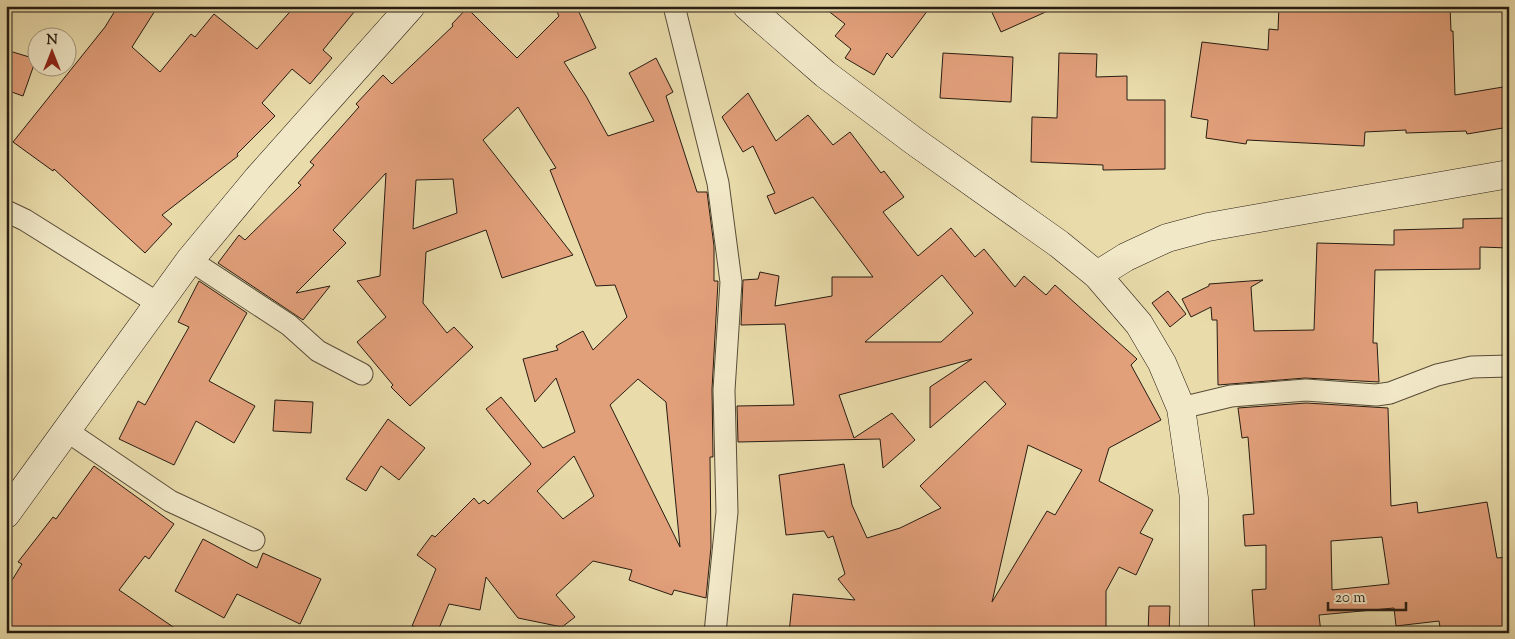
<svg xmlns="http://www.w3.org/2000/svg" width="1515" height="639" viewBox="0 0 1515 639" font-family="'Sorts Mill Goudy',serif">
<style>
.building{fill:#e19f7a;stroke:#271c12;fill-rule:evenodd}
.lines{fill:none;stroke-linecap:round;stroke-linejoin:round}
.street-casing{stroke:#584c38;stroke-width:23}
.secondary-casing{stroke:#271c12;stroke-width:29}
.street{stroke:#f1e8c8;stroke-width:21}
.secondary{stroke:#f1e8c8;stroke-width:28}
</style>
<rect width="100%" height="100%" fill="#e9dbaa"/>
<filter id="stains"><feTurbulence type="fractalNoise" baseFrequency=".004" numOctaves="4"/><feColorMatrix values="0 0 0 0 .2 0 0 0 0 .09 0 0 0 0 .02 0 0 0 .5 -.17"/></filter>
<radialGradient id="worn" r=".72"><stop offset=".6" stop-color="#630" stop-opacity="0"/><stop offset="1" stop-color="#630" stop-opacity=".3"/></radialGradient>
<path class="building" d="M 118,6 L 158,6 L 132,47 L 160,72 L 191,34 L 195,37 L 214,14 L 257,49 L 295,6 L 359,6 L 323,50 L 332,58 L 310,84 L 292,69 L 262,103 L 275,116 L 237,154 L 238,156 L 162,215 L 172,224 L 145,253 L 54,169 L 53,171 L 13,142 L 105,27 Z
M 554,6 L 576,6 L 596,48 L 564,62 L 586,96 L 608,136 L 654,121 L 629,73 L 656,58 L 673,92 L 666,96 L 697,192 L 707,192 L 714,246 L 714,281 L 718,281 L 718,282 L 712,389 L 713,457 L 710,457 L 711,547 L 706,598 L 674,590 L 672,595 L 629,580 L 632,570 L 593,561 L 556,595 L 575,617 L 562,627 L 518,618 L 486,577 L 480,610 L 449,604 L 437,633 L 429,633 L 412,626 L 436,569 L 417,555 L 432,535 L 435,537 L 474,498 L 479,504 L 484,500 L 488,504 L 531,464 L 486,409 L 501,397 L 543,448 L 575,432 L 556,378 L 535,402 L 523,359 L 558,350 L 556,346 L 583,331 L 593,350 L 627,317 L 615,285 L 596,286 L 550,170 L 556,168 L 518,107 L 483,140 L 573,255 L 502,278 L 486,230 L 426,252 L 423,303 L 447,333 L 454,327 L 473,347 L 410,406 L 391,387 L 393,385 L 357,342 L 386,317 L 357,281 L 380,276 L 386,173 L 333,230 L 346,243 L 296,293 L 330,286 L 303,320 L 218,263 L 239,235 L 245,240 L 301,185 L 298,183 L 314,165 L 310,162 L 359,107 L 356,104 L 383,75 L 392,84 L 453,26 L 452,24 L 467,8 L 517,58 L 559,16 ZM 453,179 L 457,213 L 413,229 L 416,180 ZM 638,379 L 666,402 L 680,547 L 610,405 ZM 574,456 L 594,496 L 563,519 L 537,491 Z
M 822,6 L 931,6 L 892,58 L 887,53 L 874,75 L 845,58 L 851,49 L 835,36 L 845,24 Z
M 989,6 L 1059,6 L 1001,32 Z
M 1279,6 L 1450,6 L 1451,31 L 1453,31 L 1455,95 L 1509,86 L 1509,127 L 1467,134 L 1466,131 L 1406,133 L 1406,130 L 1365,132 L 1364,146 L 1247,140 L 1246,144 L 1206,138 L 1208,120 L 1191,117 L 1202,42 L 1268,50 L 1269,29 L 1278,30 Z
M 6,50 L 36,59 L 23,96 L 6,90 Z
M 943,53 L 1013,57 L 1011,102 L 940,98 Z
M 1059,53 L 1097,54 L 1096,77 L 1127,76 L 1127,100 L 1165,100 L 1165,169 L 1103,170 L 1103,165 L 1031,162 L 1032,117 L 1057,118 Z
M 748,93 L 776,141 L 808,115 L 833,145 L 850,132 L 881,173 L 884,171 L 904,197 L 883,212 L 918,256 L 951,228 L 975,257 L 984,249 L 1015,287 L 1024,276 L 1046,295 L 1055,285 L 1137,359 L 1131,365 L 1161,420 L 1109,448 L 1099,481 L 1153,510 L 1140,533 L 1153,539 L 1136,575 L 1119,567 L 1106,591 L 1106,633 L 789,633 L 793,594 L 855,600 L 838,579 L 845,574 L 833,536 L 828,538 L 824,531 L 786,535 L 779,475 L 844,464 L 852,505 L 867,538 L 900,528 L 941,508 L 920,486 L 1006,404 L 985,381 L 930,428 L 930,387 L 972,359 L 839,395 L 854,438 L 892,413 L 915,440 L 883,468 L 880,439 L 738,442 L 737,406 L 794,405 L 785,324 L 741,325 L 743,280 L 758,279 L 760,272 L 779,276 L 775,306 L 832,296 L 832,277 L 873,277 L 813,197 L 775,214 L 767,196 L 775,193 L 753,146 L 743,152 L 722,117 ZM 942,275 L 973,313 L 941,342 L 865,342 ZM 1028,445 L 1082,470 L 1055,515 L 1047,511 L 992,602 Z
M 1509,218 L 1509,248 L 1480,247 L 1480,269 L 1375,270 L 1373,343 L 1377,343 L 1379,382 L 1305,378 L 1218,385 L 1217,320 L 1212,320 L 1211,307 L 1191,317 L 1182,299 L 1209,286 L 1209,284 L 1263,280 L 1251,287 L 1254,331 L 1314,330 L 1317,243 L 1394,245 L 1394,230 L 1463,228 L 1463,219 Z
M 199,281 L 247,313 L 209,381 L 255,406 L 234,443 L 196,421 L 174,465 L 119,439 L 138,401 L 145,405 L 189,327 L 178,322 Z
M 1168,291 L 1186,314 L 1170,327 L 1152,303 Z
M 275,400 L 313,402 L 311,433 L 273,431 Z
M 1306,403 L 1388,408 L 1391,506 L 1417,502 L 1418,513 L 1487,502 L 1497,558 L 1509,557 L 1509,629 L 1492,633 L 1441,633 L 1439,621 L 1396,626 L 1394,608 L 1319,615 L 1321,633 L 1255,633 L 1252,590 L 1266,589 L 1266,545 L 1245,546 L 1243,515 L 1254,514 L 1248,437 L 1242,438 L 1238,408 ZM 1382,537 L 1389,584 L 1332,590 L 1331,541 Z
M 388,419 L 425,448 L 399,480 L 381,466 L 366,491 L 346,479 Z
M 94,466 L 174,524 L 149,559 L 145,556 L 119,590 L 182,633 L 6,633 L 6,590 L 22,564 L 18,562 L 53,517 L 56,519 Z
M 203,539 L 257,568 L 263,553 L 321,579 L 300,624 L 237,594 L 224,618 L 175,591 Z
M 1149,606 L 1170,606 L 1169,633 L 1148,633 Z"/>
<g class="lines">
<g class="street-casing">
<path id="street" d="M 674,6 L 718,183 L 731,282 L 724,390 L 727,512 L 715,633
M 6,211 L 25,220 L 159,304
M 190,260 L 289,325 L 318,351 L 362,374
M 1181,408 L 1231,396 L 1306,390 L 1376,395 L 1390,393 L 1437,375 L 1472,367 L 1509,366
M 67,431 L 170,501 L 254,540"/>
</g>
<g class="secondary-casing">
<path id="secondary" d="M 747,6 L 825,74 L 914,141 L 1059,244 L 1097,275 L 1139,324 L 1162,363 L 1181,408 L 1194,498 L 1194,633
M 1097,275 L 1126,257 L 1167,238 L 1208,227 L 1509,174
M 6,514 L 190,260 L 258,178 L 411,6"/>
</g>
<use href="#street" class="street"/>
<use href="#secondary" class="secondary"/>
</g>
<rect width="1515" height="639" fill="none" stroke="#e9dbaa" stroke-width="25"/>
<rect x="8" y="8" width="1500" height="624" fill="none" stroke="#271c12" stroke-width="2.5"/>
<rect x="12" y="12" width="1490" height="614" fill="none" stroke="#271c12"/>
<g transform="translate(52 52)"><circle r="24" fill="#f1e8c8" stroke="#a0967f"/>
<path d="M0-4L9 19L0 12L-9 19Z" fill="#8f2418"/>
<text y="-8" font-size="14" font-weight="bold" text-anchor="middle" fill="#271c12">N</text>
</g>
<path d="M1328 602v8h78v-8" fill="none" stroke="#271c12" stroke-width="2.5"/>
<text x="1335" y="602" font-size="15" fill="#271c12" stroke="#f1e8c8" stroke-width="4" paint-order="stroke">20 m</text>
<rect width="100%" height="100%" filter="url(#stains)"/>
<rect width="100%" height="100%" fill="url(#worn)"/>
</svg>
